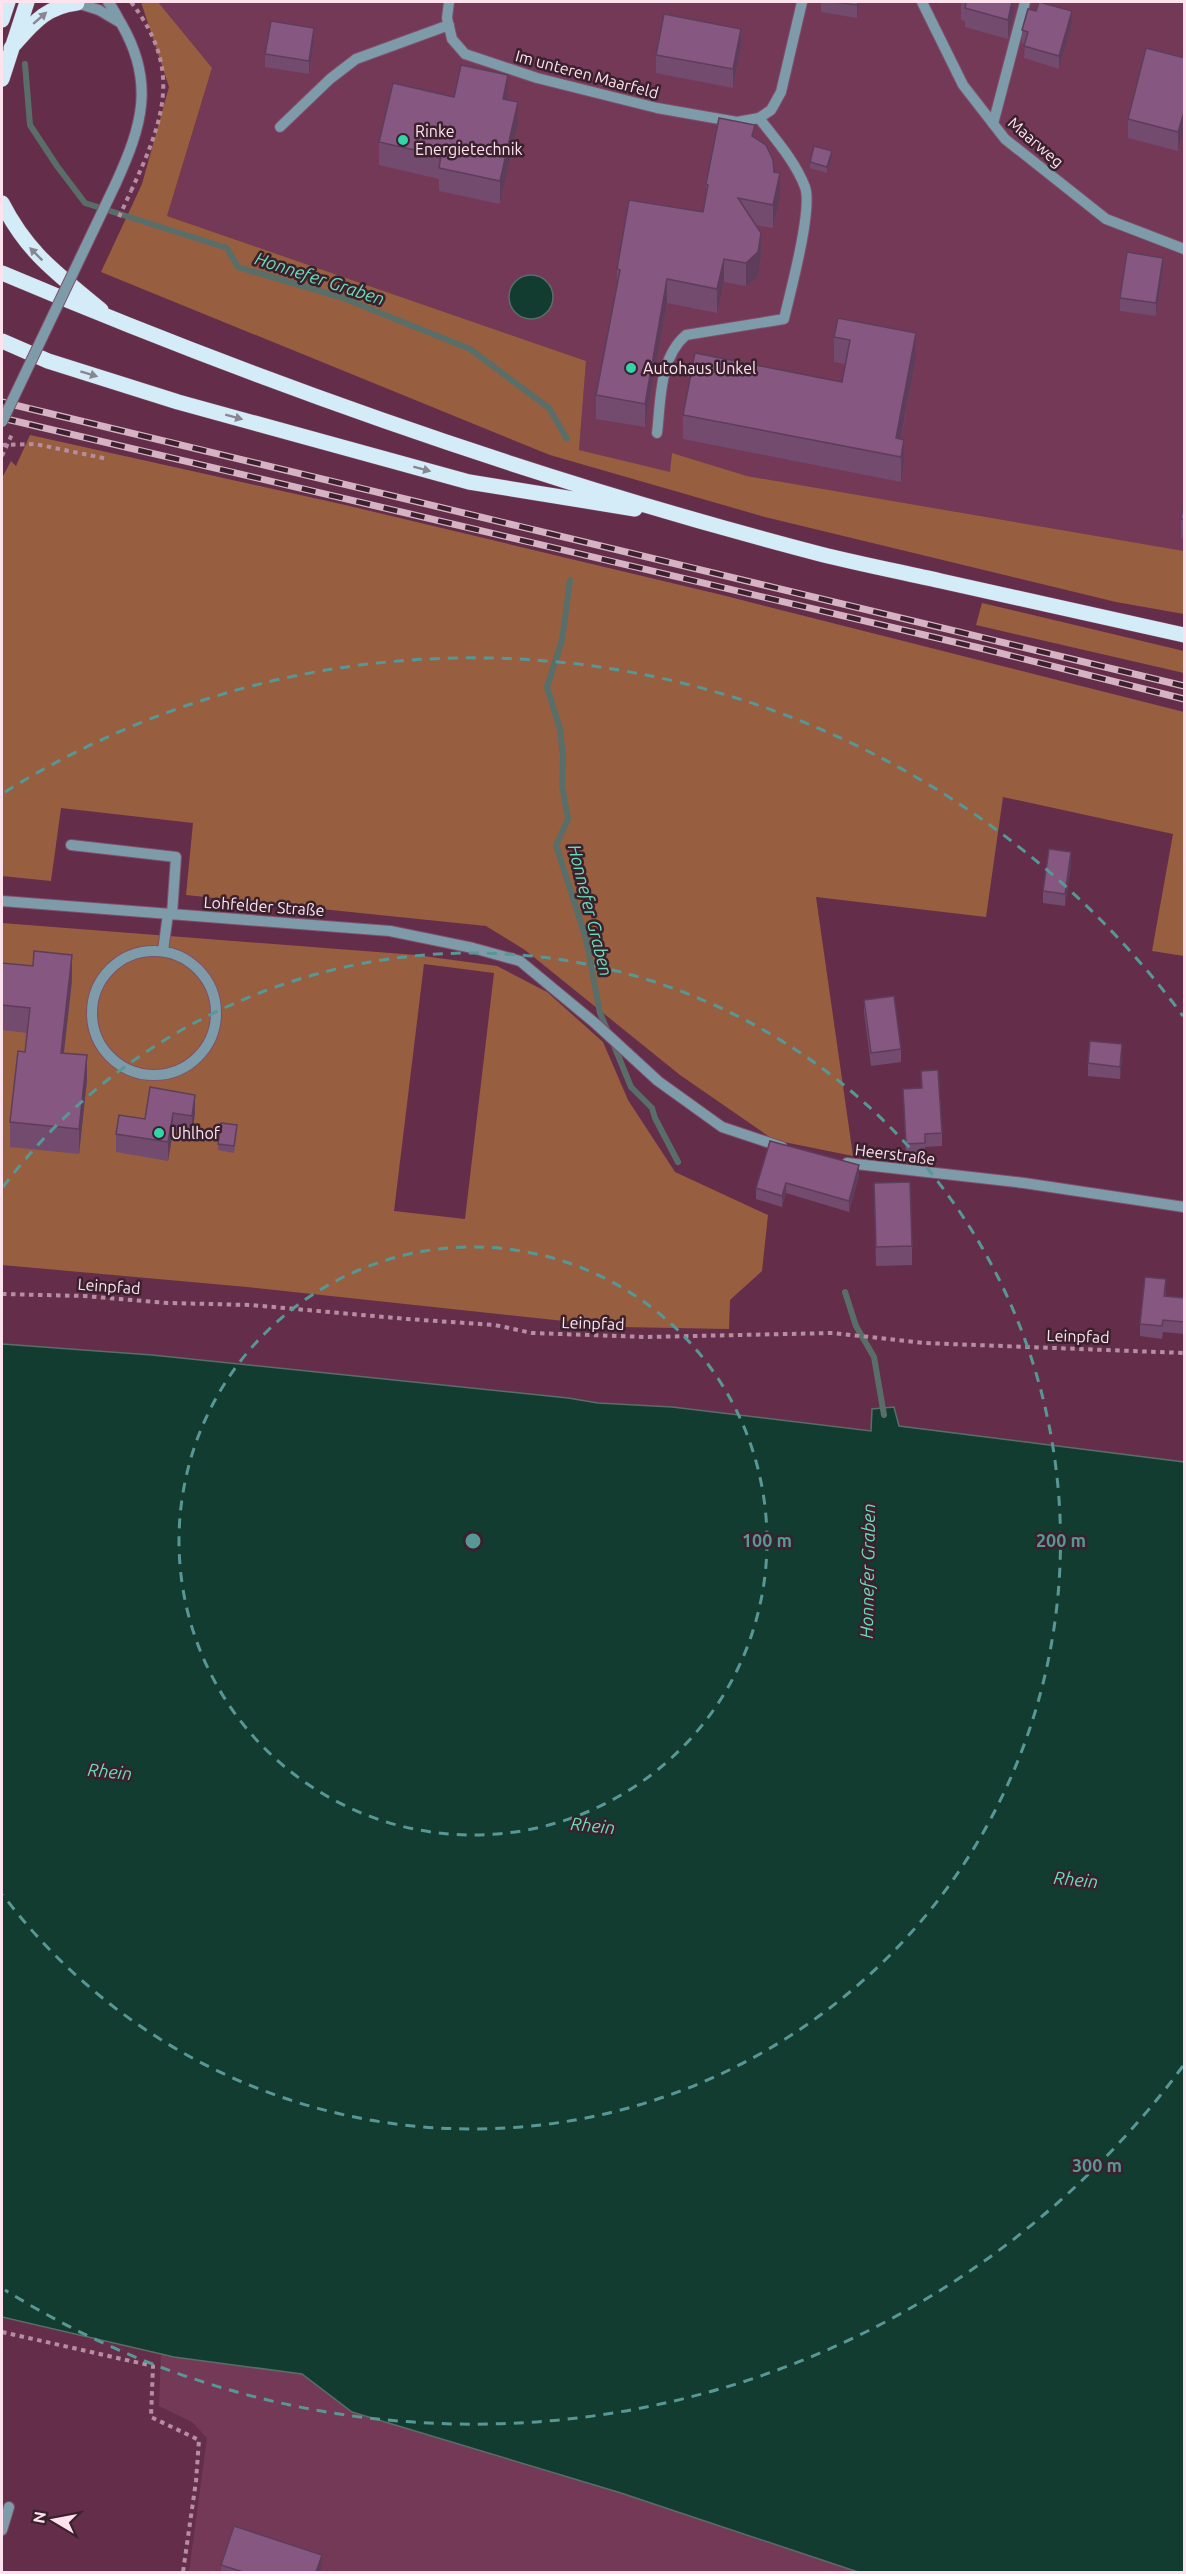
<svg xmlns="http://www.w3.org/2000/svg" width="1186" height="2574" viewBox="0 0 1186 2574" font-family="Ubuntu,sans-serif">
<style>
.built{fill:#753958}
.green{fill:#975f3f;fill-rule:evenodd}
.water{fill:#123c2f;stroke:#596e69;stroke-width:1.5}
.lines{fill:none;stroke-linecap:round;stroke-linejoin:round}
.stream{stroke:#596e69;stroke-width:6}
.minor-casing{stroke:#804f68;stroke-width:12}
.major-casing{stroke:#804f68;stroke-width:16}
.path{stroke:#b68ea2;stroke-width:4;stroke-dasharray:4.5 4.5;stroke-linecap:butt}
.minor{stroke:#7e9baa;stroke-width:10}
.major{stroke:#d4ecf8;stroke-width:15}
.rail-casing{stroke:#d5b3c3;stroke-width:7}
.rail{stroke:#3a212d;stroke-width:4.5;stroke-dasharray:14;stroke-linecap:butt}
.minor-bridge-casing{stroke:#804f68;stroke-width:12;stroke-linecap:butt}
.path-bridge{stroke:#b68ea2;stroke-width:4;stroke-dasharray:4.5 4.5;stroke-linecap:butt}
.minor-bridge{stroke:#7e9baa;stroke-width:10}
.wall{fill:#724b6f}
.shaded-wall{fill:#5d3d5a}
.building{fill:#855781;stroke:#5d3d5a;stroke-width:1.5}
.oneway{fill:#878692}
.ring{fill:none;stroke:#579795;stroke-width:3;stroke-dasharray:10 8}
.poi-dot{fill:#32d4a8;stroke:#3a212d;stroke-width:2}
.labels{text-anchor:middle;dominant-baseline:central;stroke-width:5;stroke-linejoin:round;paint-order:stroke}
.street-label{font-size:16px;fill:#fee3ef;stroke:#3a212d}
.poi-label{font-size:16px;fill:#fee3ef;stroke:#3a212d;text-anchor:start}
.water-label{font-size:18px;font-style:italic;fill:#6adcb7;stroke:#3a212d}
.centre{fill:#579795;stroke:#3a212d;stroke-width:3}
.ring-label{font-size:18px;text-anchor:middle;font-weight:bold;fill:#579795;stroke:#3a212d;stroke-width:5;stroke-linejoin:round;paint-order:stroke}
</style>
<rect width="100%" height="100%" fill="#642e4a"/>
<path class="built" d="M 158,2 L 1184,2 L 1184,551 L 747,476 L 672,453 L 671,473 L 579,450 L 586,361 L 167,216 L 212,69 Z
M 161,2354 L 302,2374 L 352,2412 L 616,2491 L 858,2572 L 189,2572 L 207,2438 L 192,2422 L 159,2406 Z"/>
<path class="green" d="M 141,2 L 158,2 L 212,68 L 167,216 L 586,361 L 579,450 L 670,472 L 672,453 L 747,476 L 1184,551 L 1184,614 L 1116,602 L 765,517 L 550,455 L 101,272 L 142,184 L 169,87 Z
M 30,435 L 341,504 L 722,595 L 1184,712 L 1184,956 L 1152,951 L 1173,834 L 1003,797 L 986,917 L 816,897 L 853,1156 L 774,1140 L 680,1075 L 525,950 L 486,926 L 186,895 L 193,823 L 61,808 L 51,881 L 2,876 L 2,478 L 11,461 L 16,466 Z
M 982,603 L 1184,651 L 1184,673 L 976,625 Z
M 2,923 L 416,955 L 497,966 L 547,992 L 603,1042 L 628,1100 L 675,1172 L 768,1215 L 762,1271 L 730,1300 L 729,1329 L 621,1327 L 247,1287 L 2,1265 ZM 424,964 L 494,973 L 465,1219 L 394,1211 Z"/>
<path class="water" d="M509 297a22 22 0 1 1 44 0a22 22 0 1 1-44 0Z
M 2,1344 L 152,1355 L 568,1398 L 598,1403 L 672,1407 L 871,1431 L 872,1409 L 894,1407 L 899,1426 L 1184,1462 L 1184,2572 L 858,2572 L 621,2493 L 352,2412 L 302,2374 L 174,2357 L 2,2317 Z"/>
<g class="lines">
<path class="stream" d="M 25,64 L 30,125 L 57,166 L 85,203 L 227,248 L 238,267 L 343,298 L 470,349 L 549,408 L 567,439
M 570,580 L 562,640 L 547,687 L 560,729 L 563,756 L 562,785 L 568,819 L 556,845 L 586,939 L 600,1013 L 609,1034
M 613,1043 L 631,1087 L 652,1108 L 655,1118 L 678,1162
M 845,1292 L 856,1326 L 874,1357 L 884,1415"/>
<g class="minor-casing">
<path id="minor" d="M 74,2 L 99,10 L 121,23
M 108,2 C 114,9 117,17 122,25 C 155,83 142,126 116,183
M 449,2 L 447,18 L 452,39 L 465,54 L 537,78 L 657,108 L 737,122 L 759,118 L 771,110 L 781,92 L 802,2
M 922,2 L 963,85 L 1005,139 L 1106,219 L 1184,249
M 993,124 L 1025,2
M 280,127 L 330,79 L 356,59 L 449,25
M 657,433 C 661,400 659,358 686,335 L 784,319 C 790,293 813,209 805,187 C 795,161 776,140 759,118
M 71,845 L 176,857 L 172,914
M 2,901 L 390,931 L 473,948 L 520,961 L 596,1024 L 658,1081 L 722,1127 L 782,1147
M92 1013a62 62 0 1 1 124 0a62 62 0 1 1-124 0Z
M 163,951 L 168,914
M 847,1163 L 1024,1183 L 1184,1207
M 2,2530 L 9,2507"/>
</g>
<g class="major-casing">
<path id="major" d="M 2,20 L 8,2
M 11,48 C 32,25 44,7 77,3
M 2,79 L 27,2
M 2,203 C 28,254 58,274 101,310
M 2,273 C 267,385 540,481 820,554 C 860,564 901,572 941,581 C 1022,599 1103,617 1184,635
M 2,341 L 48,361 L 178,402 L 469,482 L 635,509"/>
</g>
<path class="path" d="M 131,2 C 183,69 164,120 131,191
M 2,445 L 35,444 L 108,459
M 2,1294 L 84,1296 L 168,1303 L 251,1305 L 407,1319 L 495,1325 L 532,1333 L 646,1337 L 833,1333 L 924,1343 L 1184,1353
M 2,2332 L 153,2366 L 151,2417 L 199,2440 L 196,2481 L 183,2572"/>
<use href="#minor" class="minor"/>
<use href="#major" class="major"/>
<g class="rail-casing">
<path id="rail" d="M 2,402 L 1184,686
M 2,418 L 984,649 L 1184,699"/>
</g>
<use href="#rail" class="rail"/>
<g class="minor-bridge-casing">
<path id="minor-bridge" d="M 2,422 L 116,183"/>
</g>
<path class="path-bridge" d="M 119,217 L 131,191
M 2,456 L 13,432"/>
<use href="#minor-bridge" class="minor-bridge"/>
</g>
<path class="wall" d="M 821,2 L 860,2 L 857,18 L 821,12 Z
M 961,2 L 1013,7 L 1013,18 L 1008,39 L 965,27 L 965,21 L 961,20 Z
M 1072,24 L 1059,69 L 1024,58 L 1025,44 L 1022,43 L 1022,30 Z
M 314,41 L 309,74 L 265,67 L 265,54 Z
M 741,47 L 733,88 L 656,73 L 656,55 Z
M 1185,58 L 1185,128 L 1178,151 L 1128,138 L 1128,119 Z
M 454,97 L 508,100 L 518,125 L 500,204 L 439,191 L 439,179 L 379,165 L 379,142 Z
M 755,138 L 774,172 L 780,197 L 773,228 L 755,225 L 761,257 L 758,276 L 746,286 L 724,282 L 717,313 L 667,303 L 645,427 L 596,419 L 596,395 L 617,288 L 617,269 L 703,212 L 706,195 L 706,184 Z
M 832,157 L 827,173 L 810,168 L 810,162 Z
M 1163,270 L 1156,316 L 1120,311 L 1120,298 Z
M 838,318 L 916,358 L 901,439 L 904,464 L 901,482 L 683,439 L 683,415 L 842,382 L 845,364 L 834,362 L 834,337 Z
M 1185,495 L 1185,539 L 1181,538 L 1181,519 Z
M 1071,865 L 1065,906 L 1043,903 L 1043,891 Z
M 2,963 L 72,980 L 64,1053 L 87,1080 L 79,1154 L 10,1147 L 10,1122 L 25,1052 L 27,1033 L 2,1030 Z
M 864,1000 L 901,1049 L 901,1062 L 871,1066 L 864,1012 Z
M 1122,1057 L 1120,1079 L 1088,1076 L 1088,1063 Z
M 921,1071 L 942,1133 L 942,1146 L 925,1147 L 925,1156 L 906,1157 L 903,1089 L 921,1088 Z
M 150,1087 L 195,1113 L 192,1135 L 173,1132 L 168,1161 L 116,1152 L 116,1134 L 145,1119 Z
M 237,1131 L 234,1153 L 218,1150 L 218,1144 Z
M 859,1165 L 859,1175 L 849,1212 L 786,1193 L 782,1207 L 756,1199 L 756,1188 Z
M 874,1183 L 912,1246 L 912,1265 L 876,1266 Z
M 1166,1291 L 1165,1297 L 1185,1298 L 1184,1334 L 1163,1332 L 1162,1339 L 1140,1336 L 1140,1324 Z
M 221,2565 L 322,2572 L 221,2572 Z"/>
<path class="shaded-wall" d="M 858,2 L 860,2 L 857,18 L 857,5 Z
M 1011,2 L 1014,2 L 1013,7 L 1013,18 L 1008,39 L 1008,20 Z
M 1072,11 L 1072,24 L 1059,69 L 1059,56 Z
M 314,28 L 314,41 L 309,74 L 309,61 Z
M 741,29 L 741,47 L 733,88 L 733,69 Z
M 508,75 L 508,99 L 503,122 L 503,99 Z
M 518,102 L 518,125 L 500,204 L 500,181 Z
M 1185,109 L 1185,128 L 1178,151 L 1178,132 Z
M 832,151 L 832,157 L 827,173 L 827,167 Z
M 780,173 L 780,197 L 773,228 L 773,205 Z
M 761,233 L 761,257 L 758,276 L 746,286 L 746,263 Z
M 1163,258 L 1163,270 L 1156,316 L 1156,303 Z
M 724,259 L 724,282 L 717,313 L 717,289 Z
M 667,279 L 667,303 L 645,427 L 645,404 Z
M 916,333 L 916,358 L 897,457 L 896,438 Z
M 904,440 L 904,464 L 901,482 L 901,457 Z
M 1071,852 L 1071,865 L 1065,906 L 1065,894 Z
M 72,955 L 72,980 L 61,1077 L 61,1053 Z
M 1122,1044 L 1122,1057 L 1120,1079 L 1120,1067 Z
M 87,1055 L 87,1080 L 79,1154 L 79,1129 Z
M 195,1095 L 195,1113 L 192,1135 L 192,1116 Z
M 173,1113 L 173,1132 L 168,1161 L 168,1142 Z
M 859,1165 L 859,1175 L 849,1212 L 849,1201 Z
M 786,1183 L 786,1193 L 782,1207 L 782,1196 Z
M 322,2555 L 322,2572 L 316,2572 Z"/>
<path class="building" d="M 833,2 L 858,2 L 857,5 Z
M 962,2 L 1012,2 L 1008,20 L 965,8 L 966,3 Z
M 1039,2 L 1072,11 L 1059,56 L 1024,46 L 1028,32 L 1022,30 L 1028,9 L 1036,11 Z
M 664,14 L 741,29 L 733,69 L 656,55 Z
M 271,21 L 314,28 L 309,61 L 265,54 Z
M 1146,48 L 1185,58 L 1185,109 L 1178,132 L 1128,119 Z
M 461,65 L 508,75 L 503,99 L 518,102 L 500,181 L 439,168 L 441,156 L 379,142 L 393,83 L 454,97 Z
M 719,118 L 755,125 L 752,136 L 766,145 L 773,160 L 774,172 L 780,173 L 773,205 L 738,198 L 761,233 L 758,252 L 746,263 L 724,259 L 717,289 L 667,279 L 645,404 L 596,395 L 620,270 L 617,269 L 629,200 L 703,212 L 708,185 L 706,184 Z
M 814,146 L 832,151 L 827,167 L 810,162 Z
M 1127,252 L 1163,258 L 1156,303 L 1120,298 Z
M 838,318 L 916,333 L 896,438 L 904,440 L 901,457 L 683,415 L 695,353 L 842,382 L 850,340 L 834,337 Z
M 1185,495 L 1185,520 L 1181,519 Z
M 1049,849 L 1071,852 L 1065,894 L 1043,891 Z
M 34,951 L 72,955 L 61,1053 L 87,1055 L 79,1129 L 10,1122 L 18,1051 L 25,1052 L 30,1008 L 2,1005 L 2,963 L 33,966 Z
M 894,996 L 901,1049 L 871,1053 L 864,1000 Z
M 1090,1041 L 1122,1044 L 1120,1067 L 1088,1063 Z
M 938,1070 L 942,1133 L 925,1134 L 925,1143 L 906,1144 L 903,1089 L 922,1088 L 921,1071 Z
M 150,1087 L 195,1095 L 192,1116 L 173,1113 L 168,1142 L 116,1134 L 119,1115 L 145,1119 Z
M 221,1123 L 237,1125 L 234,1146 L 218,1144 Z
M 770,1141 L 859,1165 L 849,1201 L 786,1183 L 782,1196 L 756,1188 Z
M 910,1182 L 912,1246 L 876,1247 L 874,1183 Z
M 1145,1277 L 1166,1279 L 1164,1296 L 1185,1298 L 1184,1322 L 1163,1320 L 1162,1326 L 1140,1324 Z
M 234,2526 L 322,2555 L 316,2572 L 243,2572 L 221,2565 Z"/>
<defs><path id="oneway-solid" d="M-6-.8H1V-3.2L6.5 0L1 3.2V.8H-6Z" transform="scale(1.5)"/></defs>
<g class="oneway">
<use href="#oneway-solid" transform="translate(40 18) rotate(-41)"/>
<use href="#oneway-solid" transform="translate(36 254) rotate(-135)"/>
<use href="#oneway-solid" transform="translate(89 374) rotate(17)"/>
<use href="#oneway-solid" transform="translate(234 417) rotate(15)"/>
<use href="#oneway-solid" transform="translate(422 469) rotate(15)"/>
</g>
<g class="ring">
<circle cx="473" cy="1541" r="294"/>
<path d="M3 1187A588 588 0 1 1 3 1895"/>
<path d="M1183 2066A883 883 0 0 1 5 2290M5 792A883 883 0 0 1 1183 1016"/>
</g>
<g class="poi-dot">
<circle cx="403" cy="140" r="6"/>
<circle cx="631" cy="368" r="6"/>
<circle cx="159" cy="1133" r="6"/>
</g>
<g class="labels">
<g class="street-label">
<text transform="translate(587 74) rotate(15)">Im unteren Maarfeld</text>
<text transform="translate(1036 142) rotate(41)">Maarweg</text>
<text transform="translate(264 906) rotate(4)">Lohfelder Straße</text>
<text transform="translate(895 1154) rotate(7)">Heerstraße</text>
<text transform="translate(109 1286) rotate(4)">Leinpfad</text>
<text transform="translate(593 1323) rotate(2)">Leinpfad</text>
<text transform="translate(1078 1336) rotate(2)">Leinpfad</text>
</g>
<g class="poi-label">
<text x="415" y="131">Rinke<tspan x="415" dy="18">Energietechnik</tspan></text>
<text x="643" y="368">Autohaus Unkel</text>
<text x="171" y="1133">Uhlhof</text>
</g>
<g class="water-label">
<text transform="translate(320 278) rotate(18)">Honnefer Graben</text>
<text transform="translate(591 910) rotate(76)">Honnefer Graben</text>
<text transform="translate(867 1571) rotate(-89)">Honnefer Graben</text>
<text transform="translate(110 1771) rotate(6)">Rhein</text>
<text transform="translate(593 1825) rotate(6)">Rhein</text>
<text transform="translate(1076 1879) rotate(6)">Rhein</text>
</g>
</g>
<circle cx="473" cy="1541" r="9" class="centre"/>
<g class="ring-label">
<text x="767" y="1547">100 m</text>
<text x="1061" y="1547">200 m</text>
<text x="1097" y="2172">300 m</text>
</g>
<rect width="1186" height="2574" fill="none" stroke="#fee3ef" stroke-width="6"/>
<g transform="translate(54 2520) rotate(280)" stroke="#3a212d" stroke-width="4.5" paint-order="stroke">
<path d="M0-4.5L10 22L0 15L-10 22Z" fill="#fee3ef"/>
<text y="-9" font-size="16" font-weight="bold" text-anchor="middle" fill="#fee3ef">N</text>
</g>
</svg>
